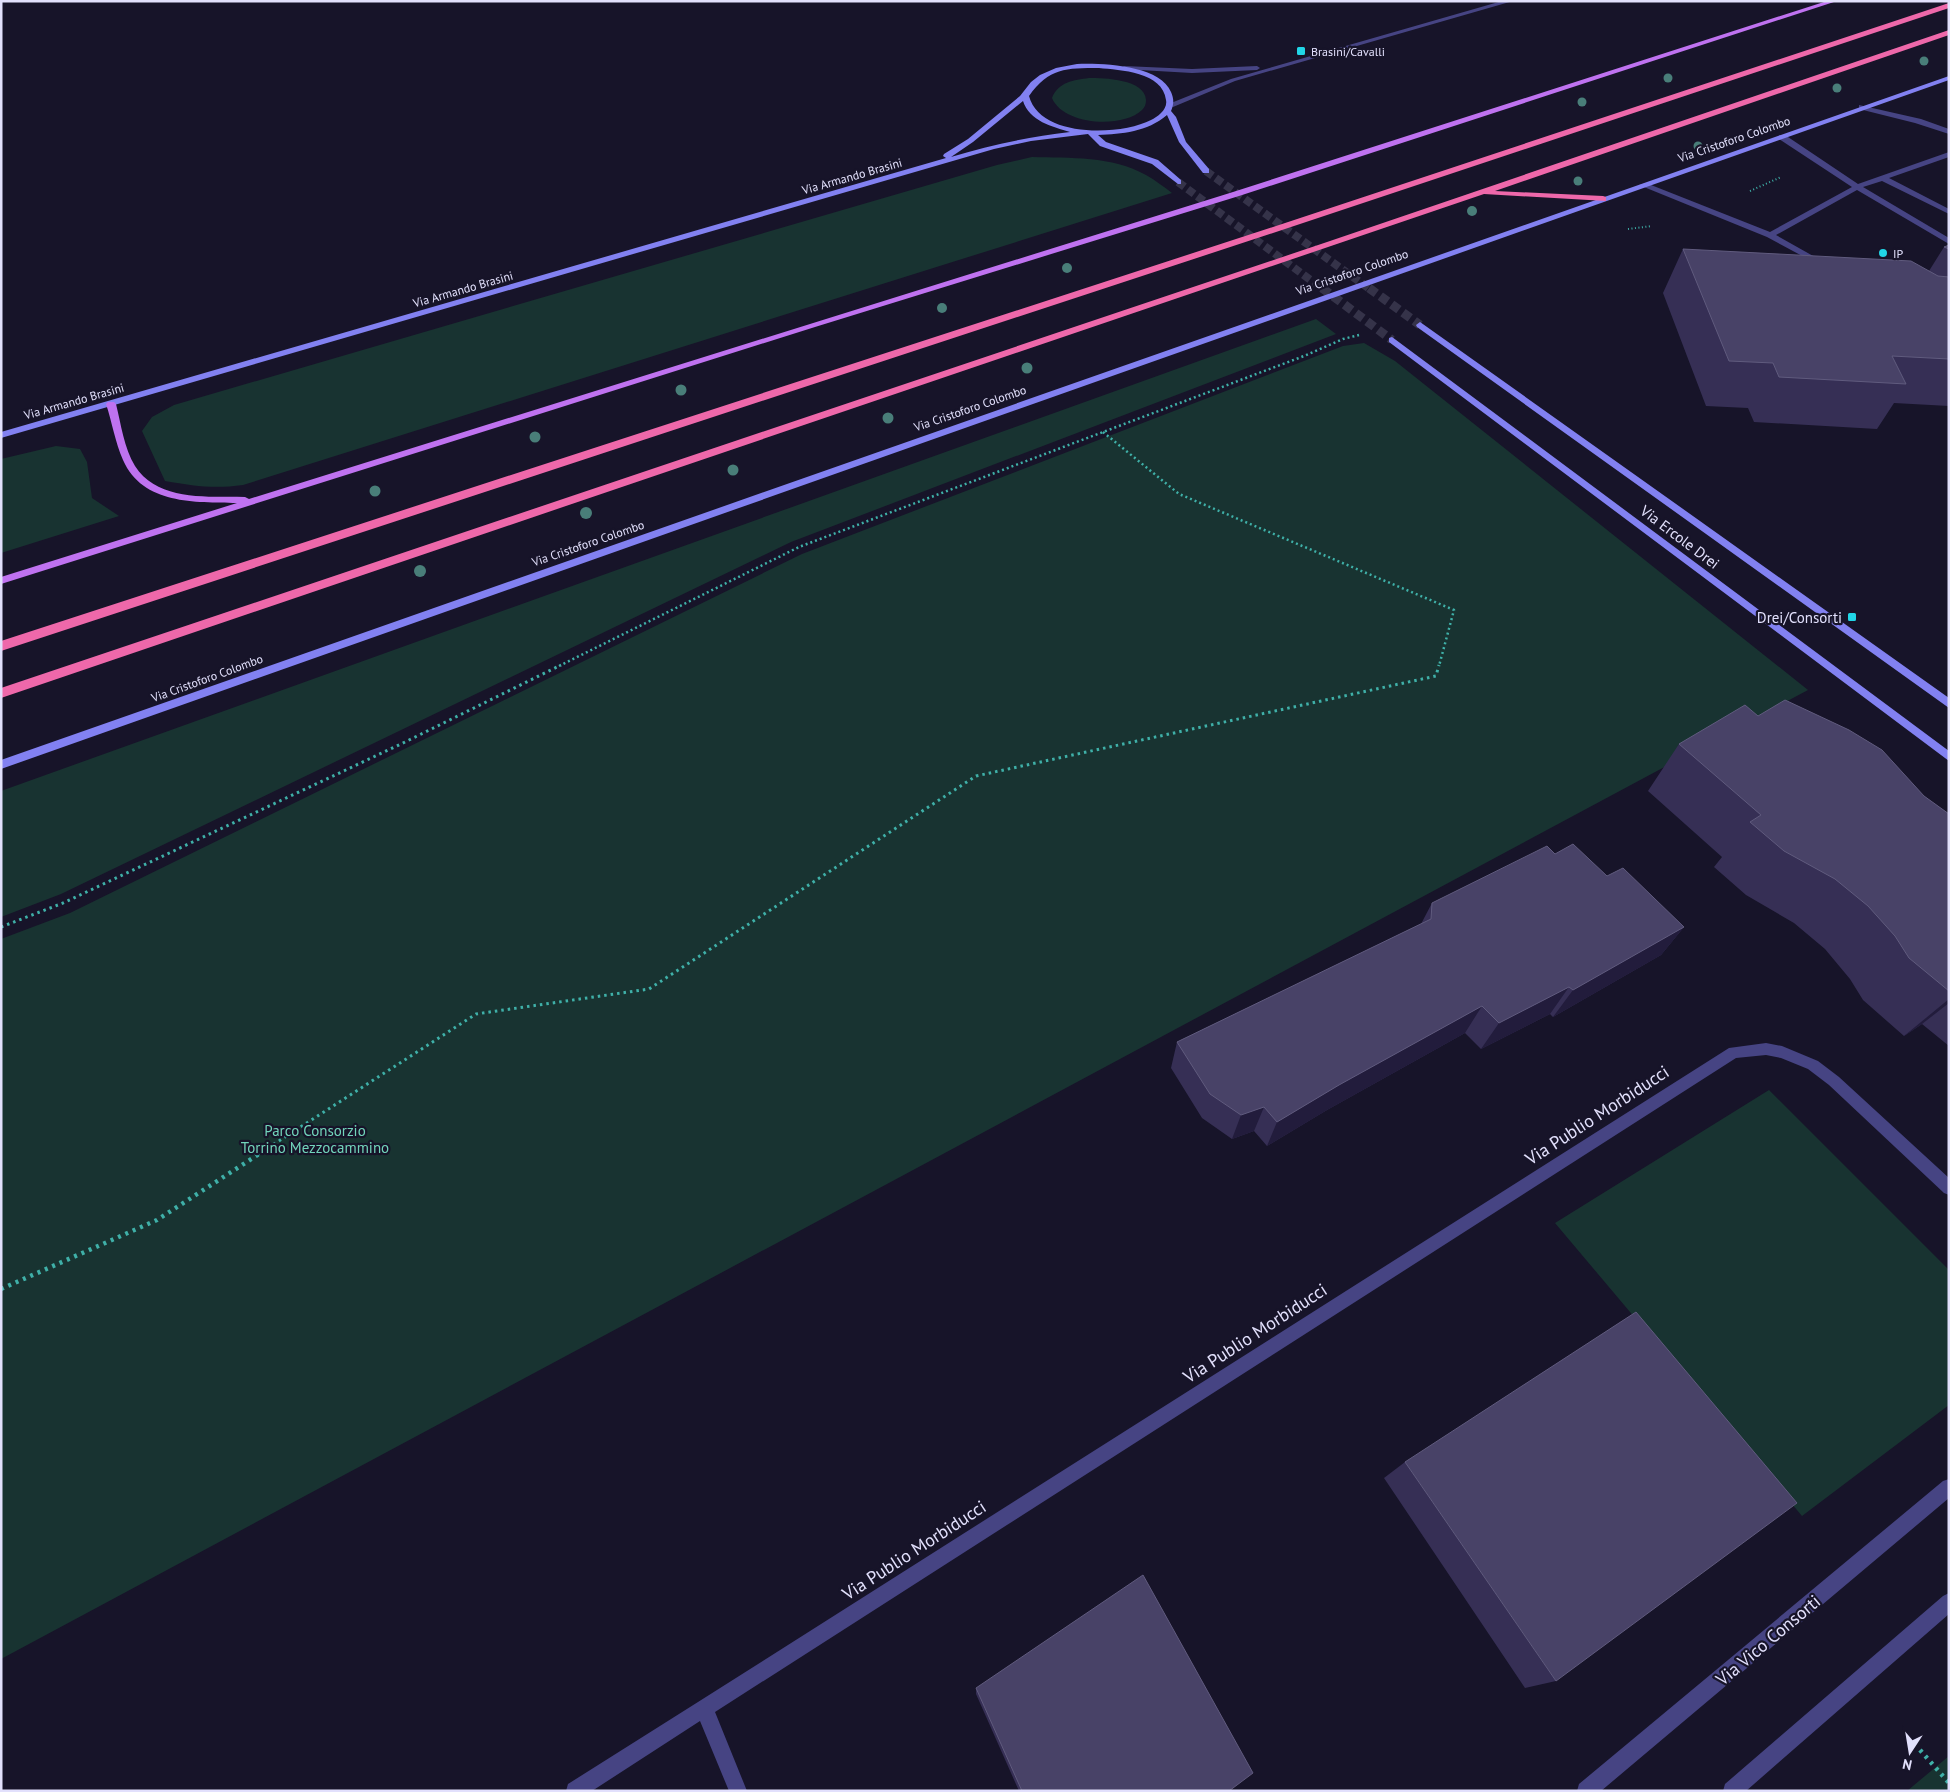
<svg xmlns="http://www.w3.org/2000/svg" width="1950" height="1792" viewBox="0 0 1950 1792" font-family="'PT Sans',sans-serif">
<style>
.green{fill:#183331}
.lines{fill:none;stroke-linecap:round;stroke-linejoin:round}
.secondary-tunnel-far1{stroke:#353349;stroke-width:8;stroke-dasharray:8 4;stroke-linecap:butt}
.secondary-tunnel{stroke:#353349;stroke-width:9;stroke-dasharray:9 5;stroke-linecap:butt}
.path-far3{stroke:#3fb0a8;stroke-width:2;stroke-dasharray:1 2.5;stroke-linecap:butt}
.path-far2{stroke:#3fb0a8;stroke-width:2.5;stroke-dasharray:2 3;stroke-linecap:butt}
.path-far1{stroke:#3fb0a8;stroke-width:3;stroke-dasharray:2.5 4;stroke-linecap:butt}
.path{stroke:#3fb0a8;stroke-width:4.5;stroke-dasharray:3 5;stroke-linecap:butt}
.lane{fill:#464483;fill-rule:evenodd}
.street{fill:#464483;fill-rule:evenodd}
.secondary{fill:#8281f1;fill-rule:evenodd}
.primary{fill:#bf72f0;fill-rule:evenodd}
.highway{fill:#ee68aa;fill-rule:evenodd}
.tree{fill:#497e79}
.wall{fill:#362f55}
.shaded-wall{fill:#221c3c}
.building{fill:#484267;stroke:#605b7e}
.poi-dot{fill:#21d6e7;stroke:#171429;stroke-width:2}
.labels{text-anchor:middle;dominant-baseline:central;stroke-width:4.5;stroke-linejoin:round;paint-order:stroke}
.far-poi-label{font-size:12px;fill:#e2e0fc;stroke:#171429;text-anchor:start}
.far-street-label{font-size:12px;fill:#e2e0fc;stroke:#171429}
.street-label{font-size:15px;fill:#e2e0fc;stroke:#171429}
.poi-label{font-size:15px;fill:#e2e0fc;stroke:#171429;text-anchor:end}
.park-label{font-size:15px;fill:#72d5bb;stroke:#171429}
.near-street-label{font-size:18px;fill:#e2e0fc;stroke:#171429}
</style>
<rect width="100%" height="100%" fill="#171429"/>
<path class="green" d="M 1089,78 C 1104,78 1145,79 1146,100 C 1146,104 1145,107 1142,110 C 1122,129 1063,125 1052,98 C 1058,82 1074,80 1089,78 Z
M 1032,157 C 1070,158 1112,156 1146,175 C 1155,180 1164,187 1172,193 L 243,485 C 214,489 194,486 165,481 L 142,431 L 152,417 L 174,405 L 997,165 Z
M 1316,319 L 1336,334 L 791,542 L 61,894 L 1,917 L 1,791 Z
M 1364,343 L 1395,361 L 1808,690 L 1,1659 L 1,939 L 70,913 L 802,554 L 1343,346 Z
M 56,446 L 80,449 L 87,462 L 92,498 L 119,516 L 1,553 L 1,459 Z
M 1769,1090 L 1949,1270 L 1949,1405 L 1802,1516 L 1555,1223 Z
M 1949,1756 L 1949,1791 L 1907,1791 Z"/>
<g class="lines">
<path class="secondary-tunnel-far1" d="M 1206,171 L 1371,290
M 1178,182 L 1324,290"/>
<path class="secondary-tunnel" d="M 1322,288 L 1392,340
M 1369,288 L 1420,325"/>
<path class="path-far3" d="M 1750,191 L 1781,177
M 1628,229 L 1652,226"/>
<path class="path-far2" d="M 1103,432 L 1179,494 L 1454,610 L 1439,666
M 559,666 L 799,547 L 1304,356 L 1343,339 L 1359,335"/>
<path class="path-far1" d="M 1,927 L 63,903 L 401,744 L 561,665
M 257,1155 L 476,1014 L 649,989 L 976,776 L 1436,676 L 1439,665"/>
<path class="path" d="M 1,1289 L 157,1220 L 259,1154
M 1920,1750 L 1949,1783"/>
<path class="lane" d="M 1859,105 L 1921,119 L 1949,129 L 1949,134 L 1915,123 L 1859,109 Z
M 1779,135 L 1785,135 L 1858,184 L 1949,152 L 1949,157 L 1889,178 L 1949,209 L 1949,214 L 1882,181 L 1863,187 L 1949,238 L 1949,244 L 1857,190 L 1776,235 L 1822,261 L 1823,263 L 1819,265 L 1767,237 L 1639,185 L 1646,183 L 1770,232 L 1852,187 L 1779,139 Z"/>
<path class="street" d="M 1502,1 L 1513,1 L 1235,81 L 1173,107 L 1166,105 L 1231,79 Z
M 1124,66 L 1192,69 L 1257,66 L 1260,68 L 1257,70 L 1192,73 L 1122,69 L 1121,68 Z
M 1766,1043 L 1782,1046 L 1818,1061 L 1839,1077 L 1949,1178 L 1949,1195 L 1944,1193 L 1829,1085 L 1808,1069 L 1781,1058 L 1766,1055 L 1736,1058 L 715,1712 L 747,1791 L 729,1791 L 700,1721 L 592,1791 L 566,1791 L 568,1784 L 698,1702 L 1729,1048 Z
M 1949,1479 L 1949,1498 L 1601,1791 L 1577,1791 L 1579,1784 L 1943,1481 Z
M 1949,1593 L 1949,1614 L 1746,1791 L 1723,1791 L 1725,1784 L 1943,1596 Z"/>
<path class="secondary" d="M 1077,64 C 1102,63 1160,65 1171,92 C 1174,99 1174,104 1171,111 L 1176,117 L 1186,142 L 1209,169 L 1209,173 L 1203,173 L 1179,142 L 1167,115 C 1147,132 1122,134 1098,135 L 1106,142 L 1158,160 L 1181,180 L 1181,184 L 1178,184 L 1152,164 L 1100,146 L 1088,134 L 1031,141 L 994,149 L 1,438 L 1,432 L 946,158 L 943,156 L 944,154 L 968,139 L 1020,96 L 1031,82 L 1040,75 L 1056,68 ZM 1099,68 C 1120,70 1163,72 1166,100 C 1168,109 1158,117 1151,120 C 1120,136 1040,138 1029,96 C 1049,68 1066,68 1099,68 ZM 1023,101 C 1029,121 1053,127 1070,132 C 1029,137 990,145 951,157 L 973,142 Z
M 1949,76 L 1949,80 L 1,769 L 1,760 Z
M 1420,322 L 1949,698 L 1949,708 L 1417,327 L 1416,325 Z
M 1392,337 L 1949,751 L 1949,761 L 1389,342 L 1389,338 Z"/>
<path class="primary" d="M 1827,1 L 1837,1 L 1239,196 L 815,327 L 1,584 L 1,577 L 237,503 C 195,502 143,505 123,460 C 115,442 112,422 106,404 L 108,402 L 114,402 L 116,404 C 121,424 124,448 135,466 C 158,502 208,496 245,497 L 249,499 L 1233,192 Z"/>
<path class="highway" d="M 1949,3 L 1949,8 L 1279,231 L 1,651 L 1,641 L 1273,227 Z
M 1949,30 L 1949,35 L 1495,191 L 1603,196 L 1606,197 L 1606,201 L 1484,194 L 1,698 L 1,688 L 1330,241 Z"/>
</g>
<g class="tree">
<circle cx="1924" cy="61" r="4.5"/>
<circle cx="1668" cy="78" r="4.5"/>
<circle cx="1837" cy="88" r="4.5"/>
<circle cx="1582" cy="102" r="4.5"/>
<circle cx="1698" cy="146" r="4.5"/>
<circle cx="1578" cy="181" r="4.5"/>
<circle cx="1472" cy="211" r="5"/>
<circle cx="1067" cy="268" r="5"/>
<circle cx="942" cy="308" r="5"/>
<circle cx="1027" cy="368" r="5.5"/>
<circle cx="681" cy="390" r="5.5"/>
<circle cx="888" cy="418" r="5.5"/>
<circle cx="535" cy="437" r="5.5"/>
<circle cx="733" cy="470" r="5.5"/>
<circle cx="375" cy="491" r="5.5"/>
<circle cx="586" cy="513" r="6"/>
<circle cx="420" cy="571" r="6"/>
</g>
<path class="wall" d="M 1949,245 L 1949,406 L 1894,403 L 1877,429 L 1754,422 L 1748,408 L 1706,406 L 1663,293 L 1683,249 L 1929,271 L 1944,247 Z
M 1758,716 L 1924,796 L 1949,814 L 1949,1046 L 1922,1024 L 1904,1036 L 1863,1000 L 1850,979 L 1825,949 L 1794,923 L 1746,895 L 1714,867 L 1722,857 L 1648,791 L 1679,744 Z
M 1555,854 L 1607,876 L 1684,927 L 1661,955 L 1553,1017 L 1550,1014 L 1481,1049 L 1465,1033 L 1327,1110 L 1267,1146 L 1254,1131 L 1232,1139 L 1202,1118 L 1171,1068 L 1177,1042 L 1421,924 L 1432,903 Z
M 1405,1462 L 1556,1681 L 1525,1688 L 1384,1478 Z
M 976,1688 L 1229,1791 L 1019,1791 L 976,1694 Z"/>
<path class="shaded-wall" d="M 1684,927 L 1661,955 L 1553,1017 L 1573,990 Z
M 1569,987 L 1550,1014 L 1481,1049 L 1499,1023 Z
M 1949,999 L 1949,1003 L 1922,1024 L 1904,1036 Z
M 1482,1006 L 1465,1033 L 1327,1110 L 1267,1146 L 1277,1122 L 1339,1085 Z
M 1264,1107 L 1254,1131 L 1232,1139 L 1241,1115 Z"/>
<path class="building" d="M 1949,245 L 1949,249 L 1944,247 Z
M 1683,249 L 1911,261 L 1938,276 L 1949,277 L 1949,359 L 1892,356 L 1906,384 L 1779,377 L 1773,363 L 1729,361 Z
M 1785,700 L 1849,730 L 1882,750 L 1924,796 L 1949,814 L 1949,991 L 1909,958 L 1895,936 L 1868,906 L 1835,879 L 1784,851 L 1750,822 L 1761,815 L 1679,744 L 1745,705 L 1758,716 Z
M 1573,844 L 1607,876 L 1623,868 L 1684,927 L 1573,990 L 1569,987 L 1499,1023 L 1482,1006 L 1339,1085 L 1277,1122 L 1264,1107 L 1241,1115 L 1210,1094 L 1177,1042 L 1431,919 L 1432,903 L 1547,846 L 1555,854 Z
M 1636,1312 L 1797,1503 L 1556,1681 L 1405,1462 Z
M 1143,1575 L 1253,1773 L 1229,1791 L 1022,1791 L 976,1688 Z"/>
<g class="poi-dot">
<rect x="1296" y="46" width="10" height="10" rx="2.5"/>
<circle cx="1883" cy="253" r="5"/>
<rect x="1847" y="612" width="10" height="10" rx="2.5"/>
</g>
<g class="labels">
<g class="far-poi-label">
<text x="1311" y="51">Brasini/Cavalli</text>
<text x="1893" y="253">IP</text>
</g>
<g class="far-street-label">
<text transform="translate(1734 139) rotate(-19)">Via Cristoforo Colombo</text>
<text transform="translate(852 176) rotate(-16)">Via Armando Brasini</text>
<text transform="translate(1352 272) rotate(-19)">Via Cristoforo Colombo</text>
<text transform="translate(463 289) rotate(-16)">Via Armando Brasini</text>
<text transform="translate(74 401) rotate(-16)">Via Armando Brasini</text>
<text transform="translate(970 408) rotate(-19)">Via Cristoforo Colombo</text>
<text transform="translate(588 543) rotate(-19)">Via Cristoforo Colombo</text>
<text transform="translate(207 678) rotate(-20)">Via Cristoforo Colombo</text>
</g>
<g class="street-label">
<text transform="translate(1680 537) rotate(37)">Via Ercole Drei</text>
</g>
<g class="poi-label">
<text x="1842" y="617">Drei/Consorti</text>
</g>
<g class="park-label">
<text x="315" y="1130">Parco Consorzio<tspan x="315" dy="17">Torrino Mezzocammino</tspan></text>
</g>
<g class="near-street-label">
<text transform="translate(1597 1115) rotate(-33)">Via Publio Morbiducci</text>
<text transform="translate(1255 1333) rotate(-33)">Via Publio Morbiducci</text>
<text transform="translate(914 1550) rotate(-33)">Via Publio Morbiducci</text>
<text transform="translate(1768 1640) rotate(-40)">Via Vico Consorti</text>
</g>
</g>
<rect width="1950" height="1792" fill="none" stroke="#e2e0fc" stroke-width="5"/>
<g transform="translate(1910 1752) rotate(192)" stroke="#171429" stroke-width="4" paint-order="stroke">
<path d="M0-4L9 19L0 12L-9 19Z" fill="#e2e0fc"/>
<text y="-8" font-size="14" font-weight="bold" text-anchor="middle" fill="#e2e0fc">N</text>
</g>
</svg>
